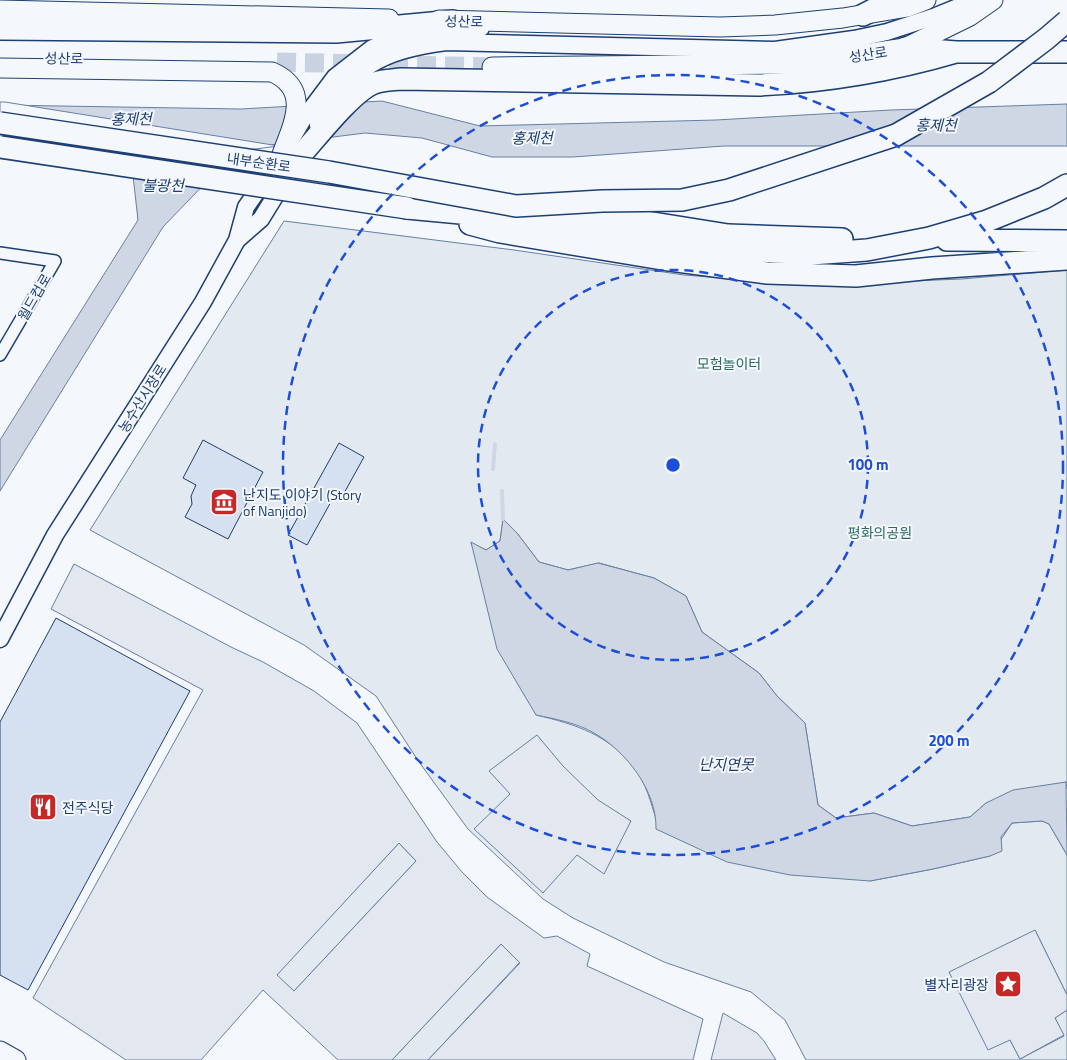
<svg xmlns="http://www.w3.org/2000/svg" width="1067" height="1060" viewBox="0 0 1067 1060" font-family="'Titillium Web','Noto Sans KR',sans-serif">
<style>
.green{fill:#e3e9f0;stroke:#687fa3}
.parking{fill:#e3e8f0;stroke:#687fa3;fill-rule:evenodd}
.water{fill:#cfd7e4;stroke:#687fa3}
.pier{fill:#f4f7fb;stroke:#687fa3}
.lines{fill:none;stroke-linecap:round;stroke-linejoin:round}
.stream{stroke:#cfd7e4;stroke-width:4}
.building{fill:#d5e0f0;stroke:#1d3f73}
.primary-tunnel{stroke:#c9d2e0;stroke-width:19;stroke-dasharray:19 9;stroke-linecap:butt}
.street-casing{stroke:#1d3f73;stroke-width:14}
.secondary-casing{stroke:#1d3f73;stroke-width:19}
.primary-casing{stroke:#1d3f73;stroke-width:21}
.highway-casing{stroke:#1d3f73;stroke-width:24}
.street{stroke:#f4f7fb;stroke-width:11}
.secondary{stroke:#f4f7fb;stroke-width:16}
.primary{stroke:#f4f7fb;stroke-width:19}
.highway{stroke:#f4f7fb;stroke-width:21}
.highway-bridge-casing{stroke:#1d3f73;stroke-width:24;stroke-linecap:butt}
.highway-bridge{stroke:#f4f7fb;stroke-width:21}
.ring{fill:none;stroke:#1d4ed8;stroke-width:2.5;stroke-dasharray:9 6}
.labels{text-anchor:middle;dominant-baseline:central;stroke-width:4;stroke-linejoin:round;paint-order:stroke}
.street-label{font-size:14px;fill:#1d3f73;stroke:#f4f7fb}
.park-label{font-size:14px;fill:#2c6c60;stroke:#f4f7fb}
.poi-label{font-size:14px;fill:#1d3f73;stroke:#f4f7fb;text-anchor:start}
.water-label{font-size:15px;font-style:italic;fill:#1d3f73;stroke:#f4f7fb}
.centre{fill:#1d4ed8;stroke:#f4f7fb;stroke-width:2.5}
.ring-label{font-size:15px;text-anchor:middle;font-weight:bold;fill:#1d4ed8;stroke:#f4f7fb;stroke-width:4;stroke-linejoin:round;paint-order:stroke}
</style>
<rect width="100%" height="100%" fill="#f4f7fb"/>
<path class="green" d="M 284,221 L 514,250 L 684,275 L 809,285 L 962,279 L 1067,270 L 1067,789 L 1066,782 L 986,803 L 970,817 L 912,826 L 874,813 L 836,818 L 818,805 L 805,723 L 777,696 L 759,673 L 702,632 L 686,596 L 654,578 L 599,563 L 568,570 L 539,562 L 517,533 L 503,520 L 500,541 L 486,550 L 471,543 L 536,715 C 575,724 610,735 635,769 C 646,783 651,803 656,819 L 870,881 L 933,869 L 990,856 L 1012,823 L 1042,821 L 1049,824 L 1067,855 L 1067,995 L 1035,930 L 1010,1040 L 1020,1059 L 1064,1036 L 1055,1018 L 1067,1010 L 1067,1060 L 806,1060 L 785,1020 L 751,992 L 664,962 L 573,918 L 543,899 L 468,829 L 419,762 L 376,696 L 304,645 L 90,530 Z
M 399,843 L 416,861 L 294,991 L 276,975 Z
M 501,944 L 520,962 L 428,1060 L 392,1060 Z"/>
<path class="parking" d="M 74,564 L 231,647 L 263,662 L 314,691 L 357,723 L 437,842 L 462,872 L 487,897 L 544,938 L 557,936 L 590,954 L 587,966 L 703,1019 L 693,1060 L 428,1060 L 520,963 L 501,944 L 392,1060 L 338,1060 L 263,990 L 201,1060 L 126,1060 L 33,998 L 203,690 L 51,609 ZM 399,843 L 416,861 L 294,991 L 277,975 Z
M 537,735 L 563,766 L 598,800 L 631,821 L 604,874 L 577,855 L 543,893 L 474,829 L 510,794 L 489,771 Z
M 1035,930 L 1067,995 L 1067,1010 L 1055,1018 L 1064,1035 L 1020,1059 L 1010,1040 L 988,1050 L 949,972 Z
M 723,1013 L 757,1033 L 764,1041 L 776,1060 L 711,1060 Z"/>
<path class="water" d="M 382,101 L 480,126 L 716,120 L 891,110 L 1067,104 L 1067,146 L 724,146 L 573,157 L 492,157 L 422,138 L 365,133 L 238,149 L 163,227 L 0,491 L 0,440 L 138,220 L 131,158 L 0,105 L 241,109 Z
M 503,519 L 517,533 L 539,562 L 568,570 L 598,563 L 654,578 L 686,596 L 702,632 L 759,673 L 777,696 L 805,723 L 818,805 L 836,818 L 874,813 L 912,826 L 970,817 L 986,803 L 1013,790 L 1066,782 L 1067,855 L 1049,824 L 1042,821 L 1012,823 L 1001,837 L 1002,851 L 990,856 L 933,869 L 870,881 L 790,875 L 727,862 L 656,829 C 657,791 626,751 594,733 C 577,723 555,719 536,715 L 497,649 L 471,542 L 486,550 L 500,541 Z"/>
<path class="pier" d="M 0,102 L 5,102 L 279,146 L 239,151 L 206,186 L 0,145 Z"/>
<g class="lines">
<path class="stream" d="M 493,469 L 495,444
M 502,491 L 503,519"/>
</g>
<path class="building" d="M 203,440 L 263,472 L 228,539 L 185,517 L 192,504 L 191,496 L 196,485 L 183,478 Z
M 339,443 L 364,457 L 343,495 L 337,491 L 307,545 L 288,535 Z
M 56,618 L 190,691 L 28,990 L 0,975 L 0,722 Z"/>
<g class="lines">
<path class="primary-tunnel" d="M 277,62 L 492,67"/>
<g class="street-casing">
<path id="street" d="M 0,253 L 55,261 L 0,355"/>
</g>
<g class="secondary-casing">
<path id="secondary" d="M 318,125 C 353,67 379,51 446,42 L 775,50 L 854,39 L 887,32 L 936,16 L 975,0
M 237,240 L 261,219 L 298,159
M 0,639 L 55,535 L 203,302 L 237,240 L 246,207 L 281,157 L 302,121 L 335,77 L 371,49 L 387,41 L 420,33 L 481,28"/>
</g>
<g class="primary-casing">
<path id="primary" d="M 0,10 L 389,19
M 439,20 L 720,27 L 775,25 L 843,18 L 908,7 L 926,0
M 492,67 L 797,64 L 905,48 L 970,16 L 993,0
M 0,68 L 272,72 C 313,90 292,126 281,157
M 0,1051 L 16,1060"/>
</g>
<g class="highway-casing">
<path id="highway" d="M 863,15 L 892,0
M 0,29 L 336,32 L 453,21
M 905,48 L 956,52 L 1067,52
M 301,155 C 318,136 352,92 374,83 C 383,80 392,80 401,79 L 758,85 C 825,82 891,71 956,52
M 407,208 L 503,217 L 723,249 L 811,254 L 867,250 L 929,238 L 987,221 L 1044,198 L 1067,185
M 554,210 L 603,215 L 728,235 L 842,239
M 470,224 L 500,232 L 662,259 L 767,273 L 856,276 L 932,268 L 1067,259
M 947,240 L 1067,241"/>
</g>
<use href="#street" class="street"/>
<use href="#secondary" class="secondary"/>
<use href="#primary" class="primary"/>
<use href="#highway" class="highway"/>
<g class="highway-bridge-casing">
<path id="highway-bridge" d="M 0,123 L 329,172 L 516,206 L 602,201 L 682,200 L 729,190 L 896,135 L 989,82 L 1046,39 L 1067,21
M 0,147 L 407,208"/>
</g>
<use href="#highway-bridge" class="highway-bridge"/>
</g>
<g class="ring">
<circle cx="673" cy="465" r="195"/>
<circle cx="673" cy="465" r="390"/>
</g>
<defs>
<g id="museum-square" transform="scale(1.4375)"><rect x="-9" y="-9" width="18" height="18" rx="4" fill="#c62828" stroke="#f4f7fb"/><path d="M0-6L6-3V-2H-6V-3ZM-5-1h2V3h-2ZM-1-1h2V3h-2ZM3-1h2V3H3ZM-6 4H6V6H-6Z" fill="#fff"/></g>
<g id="restaurant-square" transform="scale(1.4375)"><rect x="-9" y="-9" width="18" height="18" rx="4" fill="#c62828" stroke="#f4f7fb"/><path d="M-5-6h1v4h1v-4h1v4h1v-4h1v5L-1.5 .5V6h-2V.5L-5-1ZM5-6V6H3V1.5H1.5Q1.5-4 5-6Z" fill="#fff"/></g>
<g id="sight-square" transform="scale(1.4375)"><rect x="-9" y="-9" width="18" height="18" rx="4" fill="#c62828" stroke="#f4f7fb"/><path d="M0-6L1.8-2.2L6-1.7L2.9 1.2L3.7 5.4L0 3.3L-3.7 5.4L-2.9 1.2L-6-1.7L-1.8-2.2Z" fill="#fff"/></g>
</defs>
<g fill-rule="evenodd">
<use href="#museum-square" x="224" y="502"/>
<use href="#restaurant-square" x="43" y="807"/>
<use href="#sight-square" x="1008" y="984"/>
</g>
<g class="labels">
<g class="street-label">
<text transform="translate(464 21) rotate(1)">성산로</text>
<text transform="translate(868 54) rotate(-9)">성산로</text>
<text transform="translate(64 58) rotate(1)">성산로</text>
<text transform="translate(259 162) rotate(8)">내부순환로</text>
<text transform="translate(34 297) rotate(-60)">월드컵로</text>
<text transform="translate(142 398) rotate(-58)">농수산시장로</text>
</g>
<g class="park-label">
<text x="729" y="363">모험놀이터</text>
<text x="880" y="532">평화의공원</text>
</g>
<g class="poi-label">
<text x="243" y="494">난지도 이야기 (Story<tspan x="243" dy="16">of Nanjido)</tspan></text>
<text x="62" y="807">전주식당</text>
<text x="989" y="984" text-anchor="end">별자리광장</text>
</g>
<g class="water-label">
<text transform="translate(131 119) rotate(-1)">홍제천</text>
<text transform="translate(936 125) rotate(1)">홍제천</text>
<text transform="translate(532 138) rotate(-1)">홍제천</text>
<text x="163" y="185">불광천</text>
<text x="726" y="764">난지연못</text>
</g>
</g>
<circle cx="673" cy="465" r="8" class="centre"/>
<g class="ring-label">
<text x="868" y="470">100 m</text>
<text x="949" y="746">200 m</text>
</g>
</svg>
